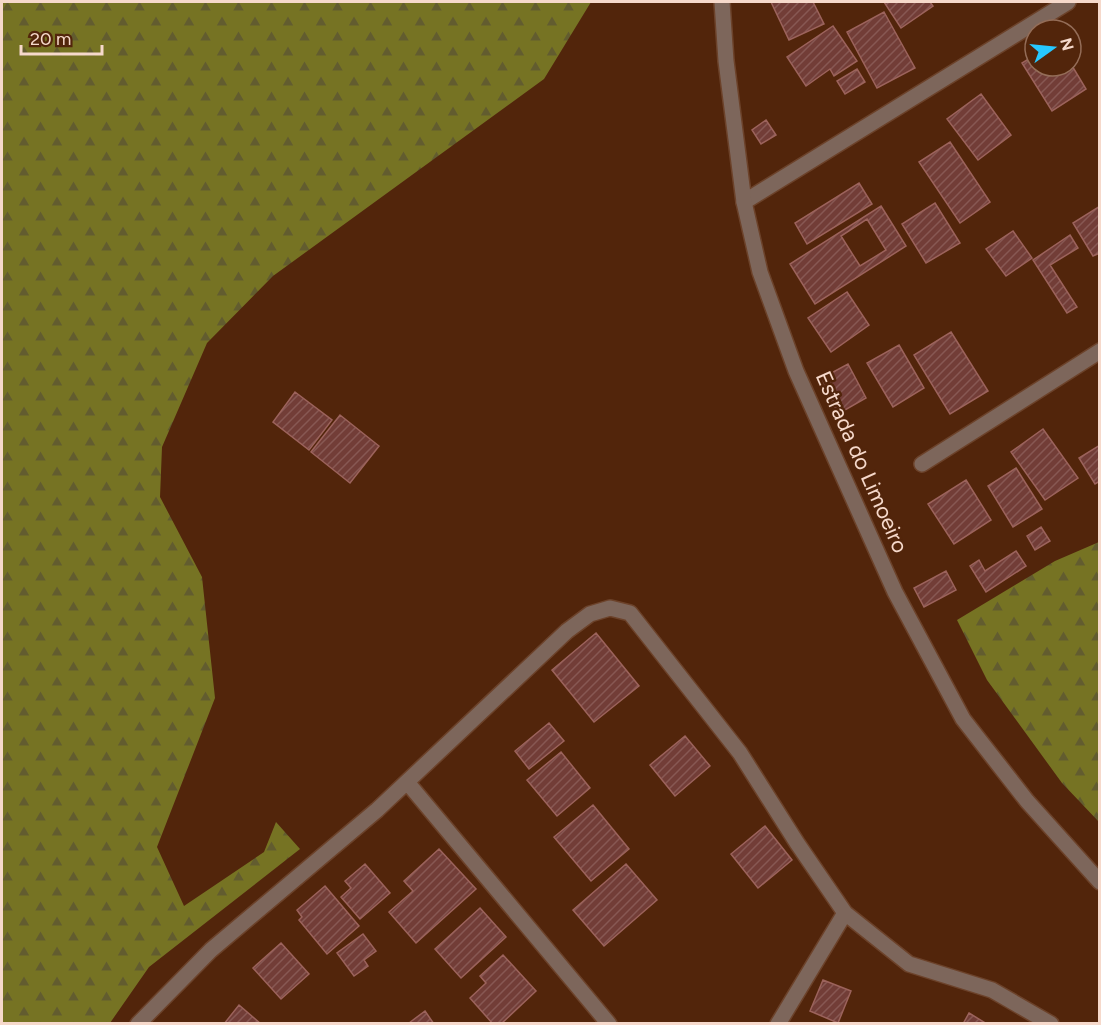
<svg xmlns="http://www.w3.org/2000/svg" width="1101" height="1025" viewBox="0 0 1101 1025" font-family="Figtree,sans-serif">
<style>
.forest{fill:url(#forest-firs)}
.building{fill:url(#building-hatch);stroke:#9c635c;stroke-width:1.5;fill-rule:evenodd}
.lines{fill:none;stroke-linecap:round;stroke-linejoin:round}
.minor-casing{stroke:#6c422a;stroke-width:18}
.tertiary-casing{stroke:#6c422a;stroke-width:18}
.minor{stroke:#7d665b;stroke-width:15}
.tertiary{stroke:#7d665b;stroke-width:15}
.labels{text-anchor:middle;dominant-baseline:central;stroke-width:5;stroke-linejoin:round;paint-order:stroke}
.street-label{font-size:22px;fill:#f6d9cb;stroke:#52250b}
</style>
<defs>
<pattern id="forest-firs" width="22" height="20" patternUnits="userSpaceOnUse" patternTransform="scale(1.5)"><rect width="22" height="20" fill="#767323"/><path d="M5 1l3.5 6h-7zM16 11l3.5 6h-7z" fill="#625c2f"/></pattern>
<pattern id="building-hatch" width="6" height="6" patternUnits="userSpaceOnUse" patternTransform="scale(1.5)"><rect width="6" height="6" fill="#723d37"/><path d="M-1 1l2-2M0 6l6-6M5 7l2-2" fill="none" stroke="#875853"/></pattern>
</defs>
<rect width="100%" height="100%" fill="#52250b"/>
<path class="forest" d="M 2,2 L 591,2 L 544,79 L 273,276 L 207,343 L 162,447 L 160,497 L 202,577 L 215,698 L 157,847 L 184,906 L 264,852 L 276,822 L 300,849 L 149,967 L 110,1023 L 2,1023 Z
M 1099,542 L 1099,822 L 1062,783 L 987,680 L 957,620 L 1055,561 Z"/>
<path class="building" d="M 771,2 L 813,2 L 824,24 L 789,40 Z
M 884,2 L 930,2 L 933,6 L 901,28 Z
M 884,12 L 915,68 L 877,88 L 847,32 Z
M 833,26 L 857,61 L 834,76 L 830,69 L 806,86 L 787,57 Z
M 1035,55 L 1035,66 L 1071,66 L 1071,64 L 1086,89 L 1052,111 L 1022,63 Z
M 857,69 L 865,82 L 845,94 L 837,81 Z
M 981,94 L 1011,135 L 978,160 L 947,119 Z
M 766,120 L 776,135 L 761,144 L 752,130 Z
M 950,142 L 990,202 L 960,223 L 919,162 Z
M 859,183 L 872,204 L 807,244 L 795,223 Z
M 935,203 L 960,243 L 926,263 L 902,224 Z
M 881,206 L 906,246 L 815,304 L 790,264 ZM 867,219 L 886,250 L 860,266 L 841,236 Z
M 1100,206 L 1100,253 L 1093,256 L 1073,223 Z
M 1013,231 L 1032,258 L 1006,276 L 986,249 Z
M 1070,235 L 1078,248 L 1050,265 L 1077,307 L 1067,313 L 1033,260 Z
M 847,292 L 869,325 L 831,352 L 808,318 Z
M 951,332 L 988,391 L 950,414 L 914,355 Z
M 899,345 L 924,388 L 893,407 L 867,363 Z
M 848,364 L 866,398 L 838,414 L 820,379 Z
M 295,392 L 332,420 L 309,450 L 273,422 Z
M 340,415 L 379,446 L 350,483 L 311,452 Z
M 1043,429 L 1078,478 L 1045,500 L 1011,452 Z
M 1100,445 L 1100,481 L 1095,484 L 1079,458 Z
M 1016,468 L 1042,509 L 1013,527 L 988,486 Z
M 966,480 L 991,520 L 954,544 L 928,504 Z
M 1041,527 L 1050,541 L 1035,550 L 1027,536 Z
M 1016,551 L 1026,566 L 986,592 L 970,566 L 979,560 L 985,571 Z
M 946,571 L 956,590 L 924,607 L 914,588 Z
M 596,633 L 639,686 L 594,722 L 552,670 Z
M 549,723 L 564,741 L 529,769 L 515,751 Z
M 685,736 L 710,766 L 675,796 L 650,765 Z
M 561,752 L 590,788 L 557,816 L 527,780 Z
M 593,805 L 629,849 L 591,881 L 554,837 Z
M 765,826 L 792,860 L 758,888 L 731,854 Z
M 439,849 L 476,889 L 416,943 L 389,912 L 413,891 L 404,881 Z
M 365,864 L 390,893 L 360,919 L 341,897 L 351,888 L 345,881 Z
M 626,864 L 657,900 L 604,946 L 573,910 Z
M 325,886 L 359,926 L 327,954 L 299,920 L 302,917 L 297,910 Z
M 480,908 L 506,937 L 461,978 L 435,949 Z
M 363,934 L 376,951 L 364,960 L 368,966 L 354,976 L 337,953 Z
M 281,943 L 309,974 L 281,999 L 253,968 Z
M 503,955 L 536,991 L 501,1024 L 493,1024 L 470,998 L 486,983 L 480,976 Z
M 823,980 L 851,991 L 838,1023 L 810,1011 Z
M 239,1005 L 261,1024 L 224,1024 Z
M 425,1011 L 434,1024 L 409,1024 L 409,1023 Z
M 969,1013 L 987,1024 L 963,1024 Z"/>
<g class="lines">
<g class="minor-casing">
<path id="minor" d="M 744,202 L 1068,2
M 922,464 L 1100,351
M 407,782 L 609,1024
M 138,1024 L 211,950 L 377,810 L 567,631 L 590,614 L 610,608 L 630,613 L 740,753 L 797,843 L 845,913 L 909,964 L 992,990 L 1051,1024
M 778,1024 L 845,913"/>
</g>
<g class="tertiary-casing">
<path id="tertiary" d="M 722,2 L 726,61 L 744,202 L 760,272 L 796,371 L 895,592 L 963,719 L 1027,801 L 1100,882"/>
</g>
<use href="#minor" class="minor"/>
<use href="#tertiary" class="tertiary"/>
</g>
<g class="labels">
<g class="street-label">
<text transform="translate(862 462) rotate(66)">Estrada do Limoeiro</text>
</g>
</g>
<rect width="1101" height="1025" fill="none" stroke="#f6d9cb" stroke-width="6"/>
<g transform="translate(1053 48) rotate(75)"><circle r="28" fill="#52250b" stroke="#946d58" stroke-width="1.5"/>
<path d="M0-4.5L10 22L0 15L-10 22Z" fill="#27c8ff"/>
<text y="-9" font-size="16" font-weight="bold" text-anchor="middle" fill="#f6d9cb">N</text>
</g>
<path d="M21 45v9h81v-9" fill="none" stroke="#f6d9cb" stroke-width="3"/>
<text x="30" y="45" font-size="18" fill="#f6d9cb" stroke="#52250b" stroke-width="4.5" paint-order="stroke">20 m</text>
</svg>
